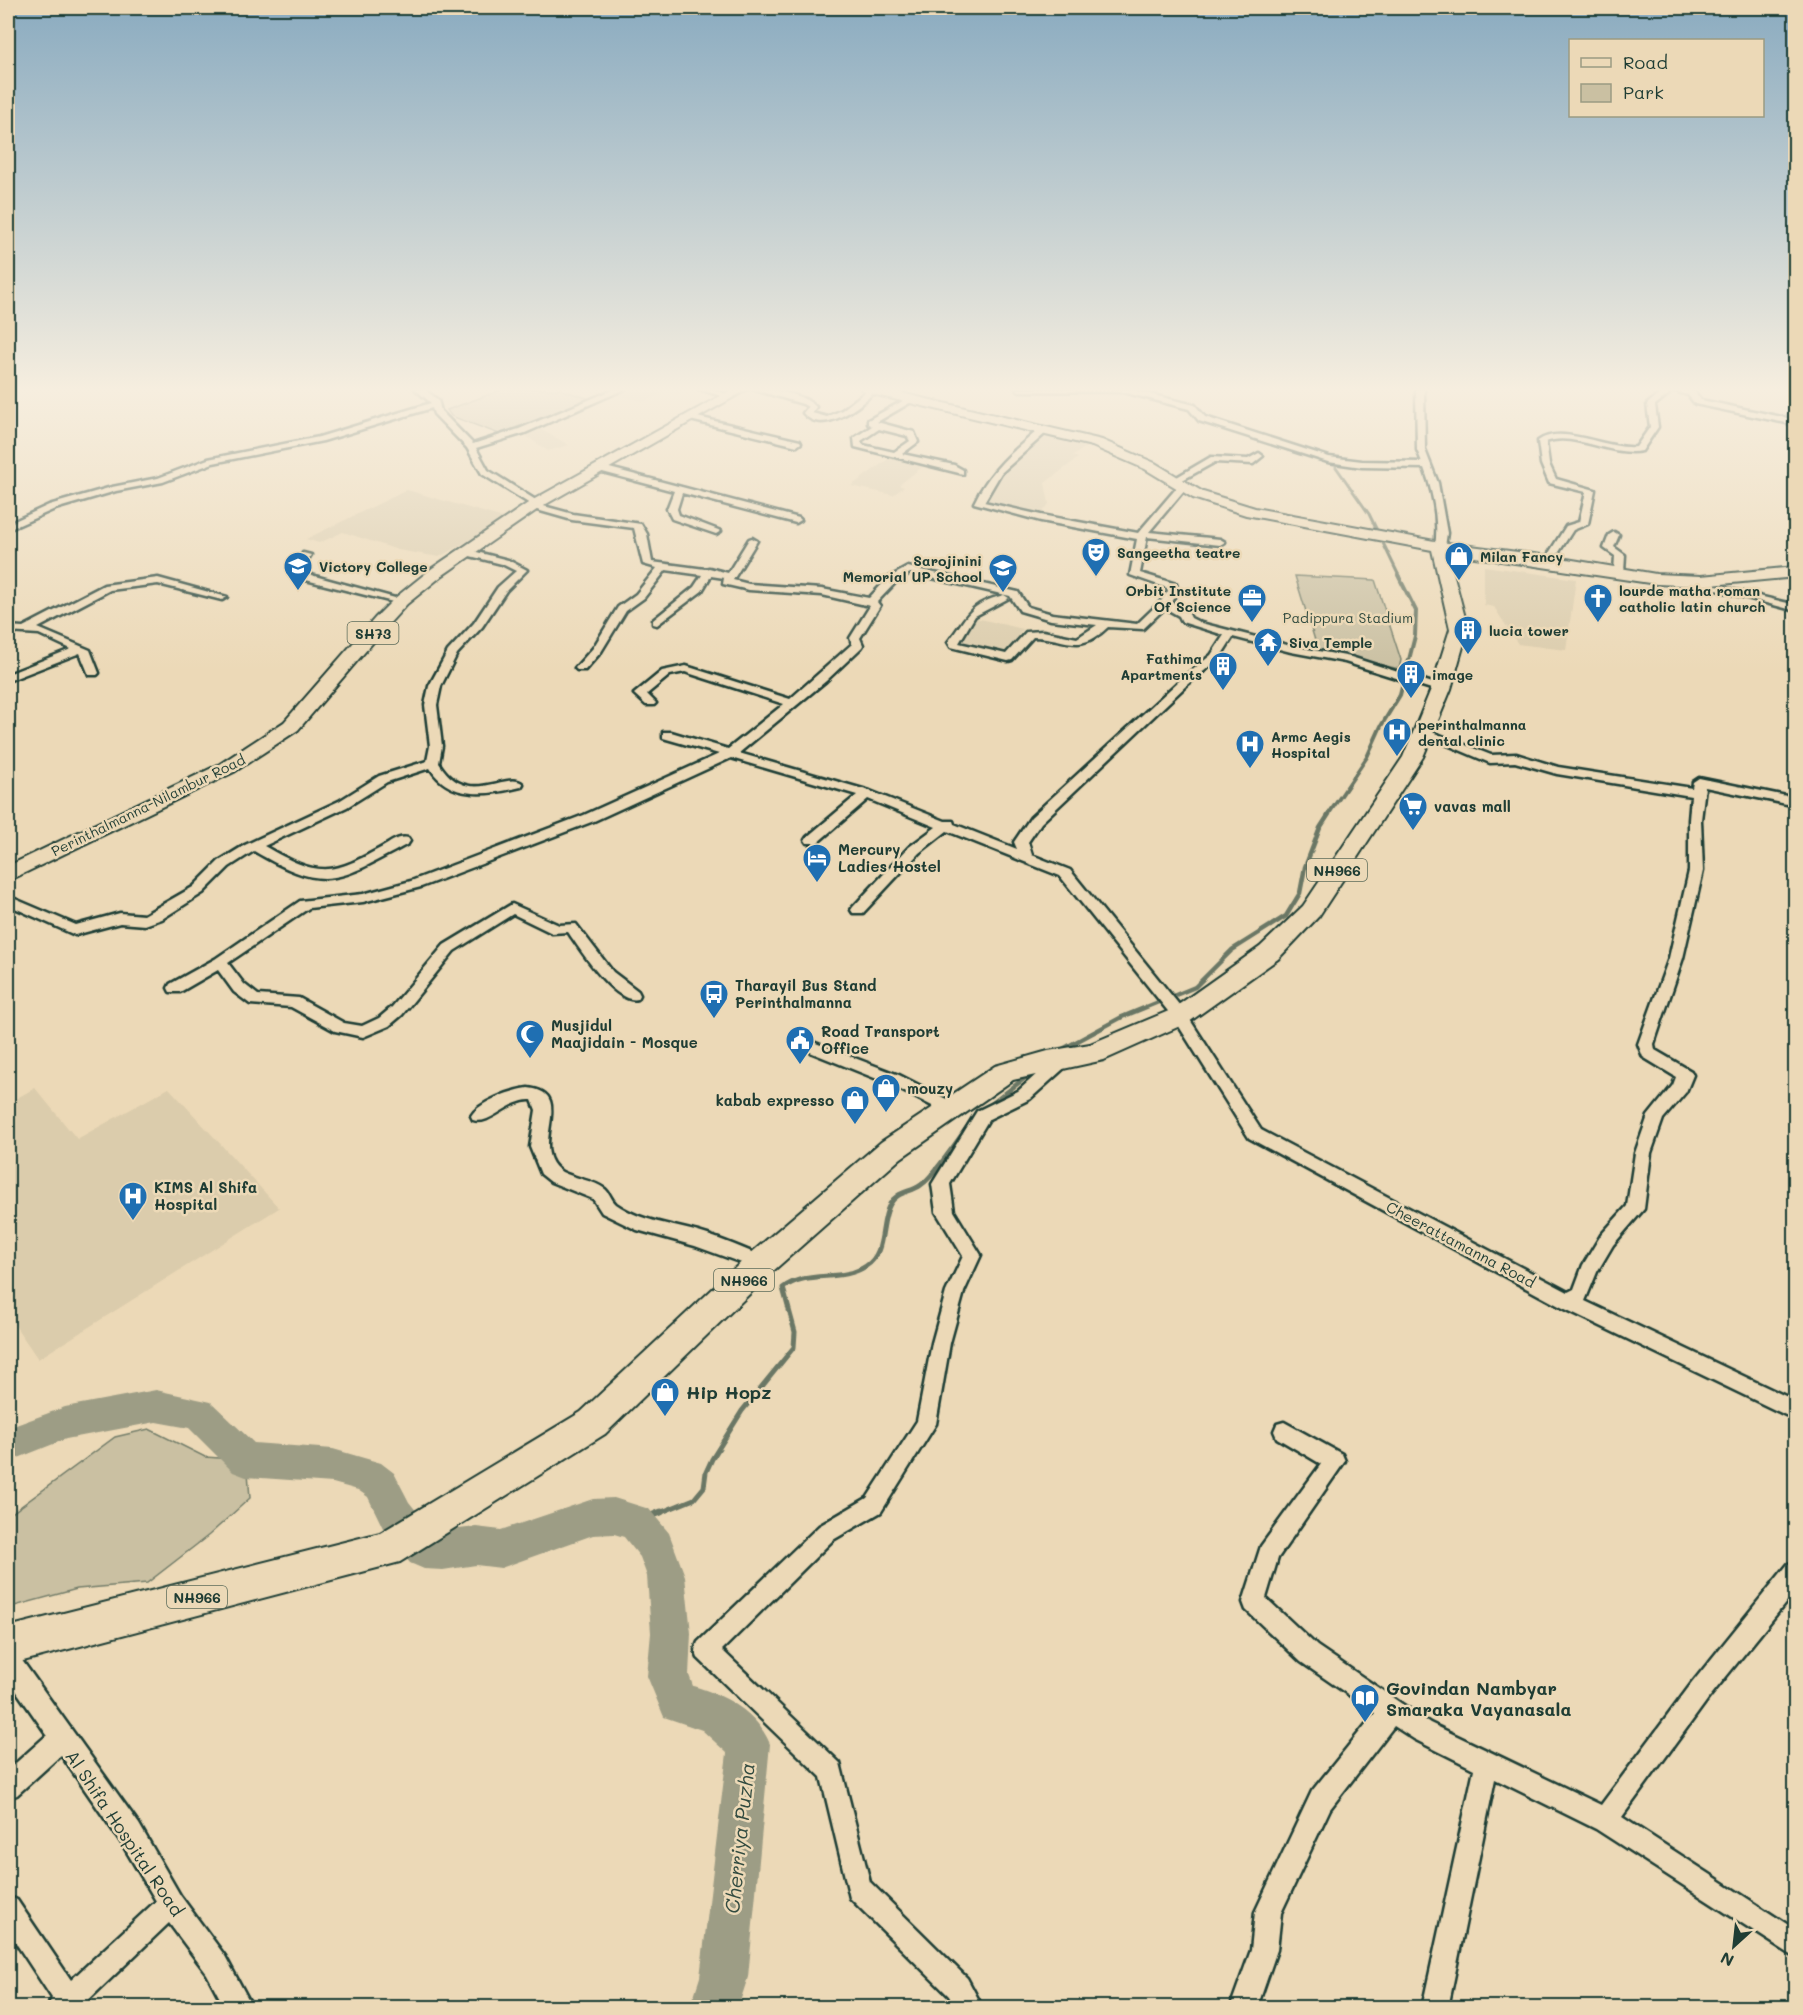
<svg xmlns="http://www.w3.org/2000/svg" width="1803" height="2015" viewBox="0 0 1803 2015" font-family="Mali,sans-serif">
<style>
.built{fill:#dbccac}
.green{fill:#cac0a2;stroke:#747e6b;stroke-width:1.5}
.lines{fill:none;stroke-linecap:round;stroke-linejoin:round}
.stream-far4{stroke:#6b7765;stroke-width:3}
.stream-far3{stroke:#6b7765;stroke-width:4}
.stream-far2{stroke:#6b7765;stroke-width:4.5}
.stream-far1{stroke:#6b7765;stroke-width:5}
.stream{stroke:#6b7765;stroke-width:7}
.river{fill:#9d9d85;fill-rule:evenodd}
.minor-casing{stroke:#1f3d34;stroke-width:5}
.primary-casing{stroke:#1f3d34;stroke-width:4}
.trunk-casing{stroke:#1f3d34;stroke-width:4}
.minor{fill:#ecd9b7;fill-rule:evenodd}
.primary{fill:#ecd9b7;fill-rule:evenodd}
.trunk{fill:#ecd9b7;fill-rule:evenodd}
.labels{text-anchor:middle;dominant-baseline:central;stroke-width:5;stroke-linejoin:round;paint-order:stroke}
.far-poi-label{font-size:14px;font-weight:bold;fill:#1f3d34;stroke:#ecd9b7;text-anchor:start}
.far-park-label{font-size:14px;fill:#304a3f;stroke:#ecd9b7}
.shield{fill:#ecd9b7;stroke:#5c6c5b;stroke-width:1.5}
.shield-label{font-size:14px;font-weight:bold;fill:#1f3d34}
.far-street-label{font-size:14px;fill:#1f3d34;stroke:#ecd9b7}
.poi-label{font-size:15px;font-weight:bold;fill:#1f3d34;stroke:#ecd9b7;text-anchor:start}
.street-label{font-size:15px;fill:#1f3d34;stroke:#ecd9b7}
.near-poi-label{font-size:18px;font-weight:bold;fill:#1f3d34;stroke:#ecd9b7;text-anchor:start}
.near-street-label{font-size:18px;fill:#1f3d34;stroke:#ecd9b7}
.near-water-label{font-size:20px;font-style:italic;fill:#324b40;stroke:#ecd9b7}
</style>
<rect width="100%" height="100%" fill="#ecd9b7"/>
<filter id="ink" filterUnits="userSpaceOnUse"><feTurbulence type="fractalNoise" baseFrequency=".0167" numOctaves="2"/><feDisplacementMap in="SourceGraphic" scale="12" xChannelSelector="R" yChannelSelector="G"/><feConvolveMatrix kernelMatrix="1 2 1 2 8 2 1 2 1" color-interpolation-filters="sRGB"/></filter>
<g filter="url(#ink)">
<path class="built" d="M 625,389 L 688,389 L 677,394 L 667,391 L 644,402 L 614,394 Z
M 538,428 L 569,445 L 548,451 L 523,434 Z
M 1044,431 L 1090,444 L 1073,456 L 1078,458 L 1045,483 L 1049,504 L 1039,517 L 981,502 L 985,490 L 1015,456 Z
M 891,457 L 926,464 L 899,485 L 904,487 L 893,495 L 851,486 Z
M 407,490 L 507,519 L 439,557 L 398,550 L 343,532 L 319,543 L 306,539 Z
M 1484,566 L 1576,579 L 1566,650 L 1518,644 L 1494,607 L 1484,605 Z
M 976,618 L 1023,629 L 1004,656 L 956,641 Z
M 35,1088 L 77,1139 L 169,1088 L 279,1208 L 38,1359 L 12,1321 L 8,1323 L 8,1103 Z"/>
<path class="green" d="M 504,389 L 559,389 L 590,399 L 499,434 L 451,416 L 447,410 Z
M 1295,576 L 1375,580 L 1401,660 L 1399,669 L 1318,650 Z
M 149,1429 L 205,1457 L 247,1460 L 250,1498 L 209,1535 L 147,1583 L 77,1589 L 11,1607 L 8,1602 L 8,1516 L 115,1437 Z"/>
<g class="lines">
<path class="stream-far4" d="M 1336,467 L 1369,514 L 1399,576"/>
<path class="stream-far3" d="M 1328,815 L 1367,757 L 1381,726 L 1400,695 L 1415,636 L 1416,611 L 1398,575"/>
<path class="stream-far2" d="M 1061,1050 L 1122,1017 L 1195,987 L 1232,950 L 1286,916 L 1300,893 L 1305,867 L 1320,828 L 1329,814
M 985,1109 L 1030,1074"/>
<path class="stream-far1" d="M 657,1514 L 694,1499 L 704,1487 L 706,1472 L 712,1459 L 742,1411 L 794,1347 L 795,1332 L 783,1288 C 808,1269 841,1283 866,1266 C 887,1252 879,1224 890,1204 C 897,1191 910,1193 921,1185 C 935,1176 960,1136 972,1121"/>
<path class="stream" d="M 636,1522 L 661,1512"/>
<path class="river" d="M 156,1390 L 211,1402 L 254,1443 L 333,1449 L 381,1463 L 394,1473 L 409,1502 L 433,1532 L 476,1527 L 501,1530 L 593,1499 L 614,1498 L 649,1509 L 669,1533 L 685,1576 L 691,1633 L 689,1675 L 693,1686 C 725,1695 757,1712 770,1744 L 748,1977 L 738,2008 L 690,2008 L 700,1977 L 727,1753 L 702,1730 L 664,1717 L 647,1676 L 651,1633 L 647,1576 L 640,1557 L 624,1537 L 614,1534 L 593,1535 L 501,1568 L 476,1565 L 443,1570 L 424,1569 L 410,1563 L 383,1528 L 368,1497 L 358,1490 L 333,1483 L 246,1477 L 233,1472 L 189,1428 L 156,1422 L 66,1439 L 8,1462 L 8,1428 L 65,1407 Z"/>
<g class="minor-casing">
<path id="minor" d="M 415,389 L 424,389 L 438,400 L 441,411 L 473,444 L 519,429 L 615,389 L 625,389 L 525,433 L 476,448 L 488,470 L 539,502 L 540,505 L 573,514 L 641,524 L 647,534 L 652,562 L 705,569 L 709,568 L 728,573 L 749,539 L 752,538 L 757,541 L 733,580 L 749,584 L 822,589 L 869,598 L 888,578 L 908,567 L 1018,592 L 1028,607 L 1052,614 L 1137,624 L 1161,601 L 1168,591 L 1167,588 L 1130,575 L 1137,539 L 1041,521 L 974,503 C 989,471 1014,450 1041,428 L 1047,428 L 1047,432 L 1001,473 L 984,502 L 1041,515 L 1138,533 L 1180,484 L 1186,484 L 1186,488 L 1149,532 L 1220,539 L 1225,542 L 1220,545 L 1147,537 L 1140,573 L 1176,584 L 1178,591 L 1171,602 L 1188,612 L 1191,618 L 1201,623 L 1291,646 L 1351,657 L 1445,687 L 1445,691 L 1441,692 L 1345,662 L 1291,652 L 1233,637 L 1219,659 L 1188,684 L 1041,823 L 1028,842 L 1032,855 L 1070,870 L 1185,1012 L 1261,1130 L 1568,1292 L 1574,1289 L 1583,1265 L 1601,1235 L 1627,1206 L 1635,1153 L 1648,1116 L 1673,1085 L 1676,1077 L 1643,1057 L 1638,1044 L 1669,958 L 1689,871 L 1689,820 L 1691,796 L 1557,774 L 1515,762 L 1490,763 L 1417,732 L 1423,728 L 1427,730 L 1491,755 L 1516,754 L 1558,767 L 1692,788 L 1693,782 L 1699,778 L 1796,798 L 1796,806 L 1705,787 L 1701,820 L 1703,871 L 1683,958 L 1654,1044 L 1655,1050 L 1691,1071 L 1693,1075 L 1686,1092 L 1663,1119 L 1651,1153 L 1644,1209 L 1613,1245 L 1597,1272 L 1585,1301 L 1796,1401 L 1796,1420 L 1561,1307 L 1249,1138 L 1175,1020 L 1060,876 L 947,831 L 919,853 L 863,913 L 853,913 L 851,910 L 853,907 L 909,847 L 936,827 L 868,799 L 817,843 L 807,843 L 805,840 L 807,837 L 857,795 L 731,758 L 594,821 L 421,887 L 363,902 L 309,908 L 228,963 L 244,984 L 258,995 L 299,998 L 344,1023 L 362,1026 L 379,1018 L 392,1007 L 444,945 L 512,904 L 559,925 L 576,924 L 613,972 L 638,991 L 640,995 L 638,999 C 615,1005 580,949 568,932 L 552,933 L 513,914 L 454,951 L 402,1015 L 389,1026 L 363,1037 L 335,1031 L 291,1007 L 250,1004 L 234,992 L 218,970 L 180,992 L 170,992 L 168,988 L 170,984 L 215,959 L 300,901 L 363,894 L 411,881 L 584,815 L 719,754 L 663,738 L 663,732 L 671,732 L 728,749 L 784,704 L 685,672 L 670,675 L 647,694 L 656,703 L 654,705 L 646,705 L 634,694 L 662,671 L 686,666 L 790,699 L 852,644 L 850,638 L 870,606 L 822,595 L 749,590 L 723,584 L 724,578 L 711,576 L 702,591 L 657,625 L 653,624 L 653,620 L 694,587 L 702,575 L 666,570 L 644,598 L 626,611 L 601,652 L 585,670 L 577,670 L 575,668 L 593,648 L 618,607 L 636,594 L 657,568 L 643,564 L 634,528 L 572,520 L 530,508 L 530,504 L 482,474 L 467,448 L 434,414 L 432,408 L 323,441 L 213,463 L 163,482 L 116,491 L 55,509 L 8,530 L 8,524 L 49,505 L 112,487 L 158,478 L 208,459 L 319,437 L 431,403 ZM 910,573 L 1010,596 L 1020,611 L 1051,620 L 1097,625 L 1077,638 L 1043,631 L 1026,632 L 1006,654 L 959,643 L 975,616 L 1009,598 L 1004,595 C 968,604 968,616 948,642 L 951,647 L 1008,661 L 1012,660 L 1033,637 C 1067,637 1078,656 1108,627 L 1143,629 L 1165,608 L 1179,616 L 1182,622 L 1224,635 L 1211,655 L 1180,680 L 1031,817 L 1014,842 L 1017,849 L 954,824 L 953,821 L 945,821 L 870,791 L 739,753 L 826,681 L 862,647 L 863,645 L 860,638 L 880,606 L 877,602 L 896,582 Z
M 699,389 L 711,389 L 732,396 L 728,398 Z
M 752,389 C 770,389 803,393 816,407 L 812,413 L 827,417 L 842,410 L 869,389 L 876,390 C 861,406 823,437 803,413 L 808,407 L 803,404 Z
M 897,389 L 907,389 L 895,397 L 889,397 L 889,393 Z
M 1016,389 L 1128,389 L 1195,405 L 1205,417 L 1329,457 L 1362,461 L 1422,462 L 1417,450 L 1416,389 L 1424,389 L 1425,450 L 1438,483 L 1447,533 L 1445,547 L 1440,550 L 1435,547 C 1439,521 1433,492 1424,468 L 1362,467 L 1328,462 L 1199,421 L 1189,409 L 1123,392 L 1020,391 Z
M 1659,389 L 1667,389 L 1669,394 L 1655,405 L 1658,427 L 1642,451 C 1611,457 1573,431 1546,442 L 1549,464 L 1556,479 L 1595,490 L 1588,524 L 1573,530 L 1552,563 L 1546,563 L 1544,561 L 1566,526 L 1579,522 L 1586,492 L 1549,483 L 1541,464 L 1538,441 C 1562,423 1607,450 1636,447 L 1650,427 L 1647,404 L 1661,393 Z
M 1668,389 L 1694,391 L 1701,400 L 1796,420 L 1796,425 L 1695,404 L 1688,395 Z
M 910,397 L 914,399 L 913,401 L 877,422 L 914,432 L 918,442 L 902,454 L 954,465 L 963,470 L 963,474 L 855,447 L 854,438 L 872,426 L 868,424 L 868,420 ZM 879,429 L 907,436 L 910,441 L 894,452 L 863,445 L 861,441 Z
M 689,415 L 800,441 L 801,443 L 797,446 L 686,419 L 685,417 Z
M 1259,453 L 1263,456 L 1253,464 L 1215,462 L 1177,483 L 1170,481 L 1211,457 L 1248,459 Z
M 598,465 L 799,518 L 801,520 L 796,523 L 682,493 L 677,509 L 679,515 L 721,531 L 716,534 L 672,519 L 667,509 L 674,491 L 595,470 L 594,468 Z
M 1614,532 L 1619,535 L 1614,547 L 1625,555 L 1624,572 L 1619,575 L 1614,572 L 1615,556 L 1604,548 L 1609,535 Z
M 465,549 L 508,560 L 527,570 L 506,591 L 482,627 L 457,654 L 441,686 L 437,705 L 442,746 L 439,763 C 468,810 507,769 523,784 L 521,787 C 489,795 450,801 430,768 L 387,782 L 347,807 L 264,846 C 320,878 331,876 386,845 C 393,841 399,836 408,838 L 410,841 L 408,844 C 338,881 327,894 254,851 L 229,867 L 203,893 L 162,919 L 145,925 L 120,923 L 75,935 L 8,905 L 8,896 L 76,925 L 120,913 L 144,915 L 193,887 L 219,861 L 245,845 L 339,801 L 379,776 L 427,761 L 430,746 L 425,705 L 429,686 L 448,651 L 474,623 L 498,587 L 516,571 L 502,564 L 462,554 L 460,552 Z
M 303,553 L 311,555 L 300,572 L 406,601 L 401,604 L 290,576 L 289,574 Z
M 158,578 L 227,597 L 222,600 L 158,584 L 110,590 L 38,628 L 90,650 L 99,673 L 97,675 L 89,675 L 80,653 L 8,681 L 8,674 L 71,649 L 39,634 L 8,632 L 8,626 L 23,627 L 104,585 Z
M 1713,585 L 1796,605 L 1796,611 L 1713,589 Z
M 800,1037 L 899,1075 L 958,1105 L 960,1109 L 958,1113 L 946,1113 L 887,1083 L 795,1046 L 792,1042 Z
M 1065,1052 L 1071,1054 L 1073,1058 L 1071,1062 L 1030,1099 L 989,1119 L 950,1184 L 954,1211 L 981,1255 L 964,1292 L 950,1343 L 936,1424 L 881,1512 L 833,1540 L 722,1650 L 840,1763 L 870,1882 L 967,1978 L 983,2008 L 955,2008 L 949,1996 L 850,1898 L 821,1777 L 698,1658 L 695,1650 L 698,1642 L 819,1526 L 867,1498 L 917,1421 L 932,1343 L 946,1292 L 963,1256 L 936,1212 L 932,1184 L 977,1111 L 1018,1091 L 1059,1054 Z
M 528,1088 C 579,1093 525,1149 562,1172 C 575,1179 594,1180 605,1189 C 610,1193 611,1200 616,1204 C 640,1221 671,1224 698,1232 C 722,1239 744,1249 767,1258 L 770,1263 L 767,1268 L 761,1270 L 695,1246 L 637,1230 L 602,1213 L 593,1199 L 551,1182 L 541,1174 L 530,1147 L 536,1110 L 532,1100 C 510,1098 490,1126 473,1120 L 471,1116 C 479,1102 512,1090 528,1088 Z
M 1284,1422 L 1342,1454 L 1345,1461 L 1278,1558 L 1266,1598 L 1317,1646 L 1430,1723 L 1601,1805 L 1692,1683 L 1788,1564 L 1796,1561 L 1796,1590 L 1708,1699 L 1622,1817 L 1796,1930 L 1796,1958 L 1596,1829 L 1495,1779 L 1448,2008 L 1422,2008 L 1474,1769 L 1414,1739 L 1394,1726 L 1330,1809 L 1281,1913 L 1277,1950 L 1257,2008 L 1230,2008 L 1251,1950 L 1255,1912 L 1312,1791 L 1375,1713 L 1301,1662 L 1246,1610 L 1243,1602 L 1261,1546 L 1321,1464 L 1277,1438 L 1274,1431 L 1277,1424 Z
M 8,1649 L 16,1652 L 139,1824 L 180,1895 L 225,1956 L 253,2008 L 225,2008 L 207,1974 L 169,1923 L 80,2008 L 47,2008 L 52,1998 L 8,1931 L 8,1896 L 17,1900 L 71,1980 L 156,1901 L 121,1842 L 61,1755 L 17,1795 L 8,1798 L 8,1770 L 47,1735 L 8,1679 Z"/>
</g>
<g class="primary-casing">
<path id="primary" d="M 733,389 L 748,389 L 541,507 L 443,575 L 407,604 L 387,626 L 298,730 L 234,772 L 8,881 L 8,866 L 220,764 L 284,722 L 375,618 L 395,598 L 431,569 L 531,501 Z"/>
</g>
<g class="trunk-casing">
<path id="trunk" d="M 861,389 L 884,389 L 1102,440 L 1155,463 L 1203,492 L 1255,508 L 1440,542 L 1549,556 L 1656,574 L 1701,576 L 1796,567 L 1796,577 L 1701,586 L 1656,584 L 1448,553 L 1468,629 L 1451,689 L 1423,757 L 1319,916 L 1278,959 L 1189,1022 L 1104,1060 L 1013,1080 L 901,1158 L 772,1272 L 605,1434 L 400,1562 L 8,1665 L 8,1627 L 380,1533 L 581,1412 L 750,1254 L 881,1142 L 995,1066 L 1048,1051 L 1090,1044 L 1171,1010 L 1260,947 L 1303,906 L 1403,757 L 1431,689 L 1450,629 L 1432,550 L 1246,515 L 1193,498 L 1145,469 L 1092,446 L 868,393 Z"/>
</g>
<use href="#minor" class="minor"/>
<use href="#primary" class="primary"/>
<use href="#trunk" class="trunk"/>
</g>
</g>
<linearGradient id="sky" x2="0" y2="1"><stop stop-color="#8aabc0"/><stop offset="0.58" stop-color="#f6eedf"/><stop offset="1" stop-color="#f6eedf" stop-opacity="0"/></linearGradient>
<rect width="1803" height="671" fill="url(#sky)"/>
<defs>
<g id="theatre-pin" transform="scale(1.5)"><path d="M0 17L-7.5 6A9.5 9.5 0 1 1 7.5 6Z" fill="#1f6fb2" stroke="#ecd9b7"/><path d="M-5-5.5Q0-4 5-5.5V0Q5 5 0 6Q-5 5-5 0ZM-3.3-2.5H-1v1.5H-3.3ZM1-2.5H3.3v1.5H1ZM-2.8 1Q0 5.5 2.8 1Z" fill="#fff"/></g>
<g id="shop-pin" transform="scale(1.5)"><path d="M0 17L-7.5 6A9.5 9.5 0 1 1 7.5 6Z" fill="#1f6fb2" stroke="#ecd9b7"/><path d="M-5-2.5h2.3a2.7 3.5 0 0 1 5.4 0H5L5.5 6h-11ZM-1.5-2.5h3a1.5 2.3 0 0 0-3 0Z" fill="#fff"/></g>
<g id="university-pin" transform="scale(1.5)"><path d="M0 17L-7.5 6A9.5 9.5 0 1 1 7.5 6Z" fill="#1f6fb2" stroke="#ecd9b7"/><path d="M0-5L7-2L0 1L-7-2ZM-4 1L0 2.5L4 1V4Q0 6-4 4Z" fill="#fff"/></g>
<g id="school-pin" transform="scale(1.5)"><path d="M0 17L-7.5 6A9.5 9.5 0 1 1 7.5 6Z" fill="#1f6fb2" stroke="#ecd9b7"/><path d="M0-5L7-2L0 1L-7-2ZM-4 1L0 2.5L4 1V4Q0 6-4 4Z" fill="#fff"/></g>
<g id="office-pin" transform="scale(1.5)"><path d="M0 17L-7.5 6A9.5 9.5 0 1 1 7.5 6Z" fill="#1f6fb2" stroke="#ecd9b7"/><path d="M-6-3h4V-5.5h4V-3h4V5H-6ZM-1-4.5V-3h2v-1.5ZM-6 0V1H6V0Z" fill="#fff"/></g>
<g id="church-pin" transform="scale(1.5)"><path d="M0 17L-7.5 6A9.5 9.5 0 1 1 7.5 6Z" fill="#1f6fb2" stroke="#ecd9b7"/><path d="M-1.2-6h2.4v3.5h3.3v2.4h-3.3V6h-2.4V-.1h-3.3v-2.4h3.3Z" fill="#fff"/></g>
<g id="building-pin" transform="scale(1.5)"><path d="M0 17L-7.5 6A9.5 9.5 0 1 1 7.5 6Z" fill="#1f6fb2" stroke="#ecd9b7"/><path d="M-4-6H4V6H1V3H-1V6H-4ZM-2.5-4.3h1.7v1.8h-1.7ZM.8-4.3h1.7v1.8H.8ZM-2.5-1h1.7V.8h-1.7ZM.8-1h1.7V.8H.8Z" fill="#fff"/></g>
<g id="temple-pin" transform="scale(1.5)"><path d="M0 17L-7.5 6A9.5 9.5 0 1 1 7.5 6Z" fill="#1f6fb2" stroke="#ecd9b7"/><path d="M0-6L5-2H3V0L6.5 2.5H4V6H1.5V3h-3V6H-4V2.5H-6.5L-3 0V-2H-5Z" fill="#fff"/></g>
<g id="hospital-pin" transform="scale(1.5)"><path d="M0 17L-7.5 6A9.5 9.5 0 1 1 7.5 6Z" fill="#1f6fb2" stroke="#ecd9b7"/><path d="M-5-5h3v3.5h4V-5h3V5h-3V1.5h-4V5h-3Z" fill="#fff"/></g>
<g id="supermarket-pin" transform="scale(1.5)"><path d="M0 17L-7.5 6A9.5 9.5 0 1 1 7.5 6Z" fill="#1f6fb2" stroke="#ecd9b7"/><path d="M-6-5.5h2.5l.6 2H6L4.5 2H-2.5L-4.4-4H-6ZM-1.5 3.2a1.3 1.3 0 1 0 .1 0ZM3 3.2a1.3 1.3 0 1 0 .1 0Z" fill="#fff"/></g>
<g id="hotel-pin" transform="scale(1.5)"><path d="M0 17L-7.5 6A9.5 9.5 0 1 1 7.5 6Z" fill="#1f6fb2" stroke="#ecd9b7"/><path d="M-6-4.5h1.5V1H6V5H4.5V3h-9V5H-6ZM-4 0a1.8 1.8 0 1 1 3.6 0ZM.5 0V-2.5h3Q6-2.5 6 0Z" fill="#fff"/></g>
<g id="bus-pin" transform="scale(1.5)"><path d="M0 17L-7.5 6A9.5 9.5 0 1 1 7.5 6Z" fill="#1f6fb2" stroke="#ecd9b7"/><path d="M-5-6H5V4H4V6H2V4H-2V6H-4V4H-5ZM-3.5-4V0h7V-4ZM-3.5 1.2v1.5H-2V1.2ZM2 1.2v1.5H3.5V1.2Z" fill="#fff"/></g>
<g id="mosque-pin" transform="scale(1.5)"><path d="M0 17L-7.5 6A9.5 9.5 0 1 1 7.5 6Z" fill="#1f6fb2" stroke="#ecd9b7"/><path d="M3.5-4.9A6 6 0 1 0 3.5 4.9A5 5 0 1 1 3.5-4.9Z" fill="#fff"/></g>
<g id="civic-pin" transform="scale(1.5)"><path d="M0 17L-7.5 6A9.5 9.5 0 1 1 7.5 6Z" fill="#1f6fb2" stroke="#ecd9b7"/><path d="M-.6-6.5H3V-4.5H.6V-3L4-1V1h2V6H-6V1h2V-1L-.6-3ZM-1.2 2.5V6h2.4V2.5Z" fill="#fff"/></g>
<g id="library-pin" transform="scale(1.5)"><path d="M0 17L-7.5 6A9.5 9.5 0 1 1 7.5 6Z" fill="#1f6fb2" stroke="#ecd9b7"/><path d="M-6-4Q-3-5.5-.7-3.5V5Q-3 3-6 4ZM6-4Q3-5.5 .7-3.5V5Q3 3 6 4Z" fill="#fff"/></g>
</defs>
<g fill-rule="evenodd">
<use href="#theatre-pin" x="1096" y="552"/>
<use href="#shop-pin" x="1459" y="556"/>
<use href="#university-pin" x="298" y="566"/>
<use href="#school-pin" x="1003" y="568"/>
<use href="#office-pin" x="1252" y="598"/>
<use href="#church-pin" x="1598" y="598"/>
<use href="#building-pin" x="1468" y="630"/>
<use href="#temple-pin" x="1268" y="642"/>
<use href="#building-pin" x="1223" y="666"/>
<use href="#building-pin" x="1411" y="674"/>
<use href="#hospital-pin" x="1397" y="732"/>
<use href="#hospital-pin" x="1250" y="744"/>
<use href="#supermarket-pin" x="1413" y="806"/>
<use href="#hotel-pin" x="817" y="858"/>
<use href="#bus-pin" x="714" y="994"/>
<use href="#mosque-pin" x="530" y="1034"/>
<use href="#civic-pin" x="800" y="1040"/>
<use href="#shop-pin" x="886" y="1088"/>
<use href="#shop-pin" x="855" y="1100"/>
<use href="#hospital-pin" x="133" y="1196"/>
<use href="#shop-pin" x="665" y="1392"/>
<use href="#library-pin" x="1365" y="1698"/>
</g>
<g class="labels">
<g class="far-poi-label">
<text x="1117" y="552">Sangeetha teatre</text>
<text x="1480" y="556">Milan Fancy</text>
<text x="982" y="560" text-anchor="end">Sarojinini<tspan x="982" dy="16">Memorial UP School</tspan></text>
<text x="319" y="566">Victory College</text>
<text x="1231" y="590" text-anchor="end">Orbit Institute<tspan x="1231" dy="16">Of Science</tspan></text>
<text x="1619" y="590">lourde matha roman<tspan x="1619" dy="16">catholic latin church</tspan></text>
<text x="1489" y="630">lucia tower</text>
<text x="1289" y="642">Siva Temple</text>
<text x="1202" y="658" text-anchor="end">Fathima<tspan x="1202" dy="16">Apartments</tspan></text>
<text x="1432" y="674">image</text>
<text x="1418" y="724">perinthalmanna<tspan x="1418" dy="16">dental clinic</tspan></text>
<text x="1271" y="736">Armc Aegis<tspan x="1271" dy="16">Hospital</tspan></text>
</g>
<g class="far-park-label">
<text x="1348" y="617">Padippura Stadium</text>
</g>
<g class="shield">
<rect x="347.5" y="622" width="51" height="22" rx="4.5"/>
<rect x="1307" y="859" width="60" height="22" rx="4.5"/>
<rect x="714" y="1269" width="60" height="22" rx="4.5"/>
<rect x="167" y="1586" width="60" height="22" rx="4.5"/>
</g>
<g class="shield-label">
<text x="373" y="633">SH73</text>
<text x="1337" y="870">NH966</text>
<text x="744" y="1280">NH966</text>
<text x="197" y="1597">NH966</text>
</g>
<g class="far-street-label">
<text transform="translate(148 805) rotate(-26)">Perinthalmanna-Nilambur Road</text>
</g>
<g class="poi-label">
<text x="1434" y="806">vavas mall</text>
<text x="838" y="849">Mercury<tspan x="838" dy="17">Ladies Hostel</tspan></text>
<text x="735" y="985">Tharayil Bus Stand<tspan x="735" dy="17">Perinthalmanna</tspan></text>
<text x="551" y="1025">Musjidul<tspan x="551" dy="17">Maajidain - Mosque</tspan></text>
<text x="821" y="1031">Road Transport<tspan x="821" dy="17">Office</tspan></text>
<text x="907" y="1088">mouzy</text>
<text x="834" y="1100" text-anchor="end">kabab expresso</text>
<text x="154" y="1187">KIMS Al Shifa<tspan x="154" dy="17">Hospital</tspan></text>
</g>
<g class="street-label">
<text transform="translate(1461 1244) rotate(28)">Cheerattamanna Road</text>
</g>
<g class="near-poi-label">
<text x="686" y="1392">Hip Hopz</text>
<text x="1386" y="1688">Govindan Nambyar<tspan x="1386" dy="21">Smaraka Vayanasala</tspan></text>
</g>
<g class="near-street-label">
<text transform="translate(125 1833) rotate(56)">Al Shifa Hospital Road</text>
</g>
<g class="near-water-label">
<text transform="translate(739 1838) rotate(-84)">Cherriya Puzha</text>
</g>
</g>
<rect width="1803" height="2015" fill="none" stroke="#ecd9b7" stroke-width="30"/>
<rect x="15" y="15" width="1773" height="1985" fill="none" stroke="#1f3d34" stroke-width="2" filter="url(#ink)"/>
<rect x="1569" y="39" width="195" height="78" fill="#ecd9b7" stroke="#9a9b83" stroke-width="1.5"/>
<rect x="1581" y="58" width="30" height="9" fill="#ecd9b7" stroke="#9a9b83" stroke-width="1.5"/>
<text x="1623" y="69" font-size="18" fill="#1f3d34">Road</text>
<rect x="1581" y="84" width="30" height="18" fill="#cac0a2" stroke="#9a9b83" stroke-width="1.5"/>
<text x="1623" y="99" font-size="18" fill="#1f3d34">Park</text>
<g transform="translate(1734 1946) rotate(207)" stroke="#ecd9b7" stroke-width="4.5" paint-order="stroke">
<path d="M0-4.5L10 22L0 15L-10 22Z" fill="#1f3d34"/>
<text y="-9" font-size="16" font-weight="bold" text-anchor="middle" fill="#1f3d34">N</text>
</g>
</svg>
